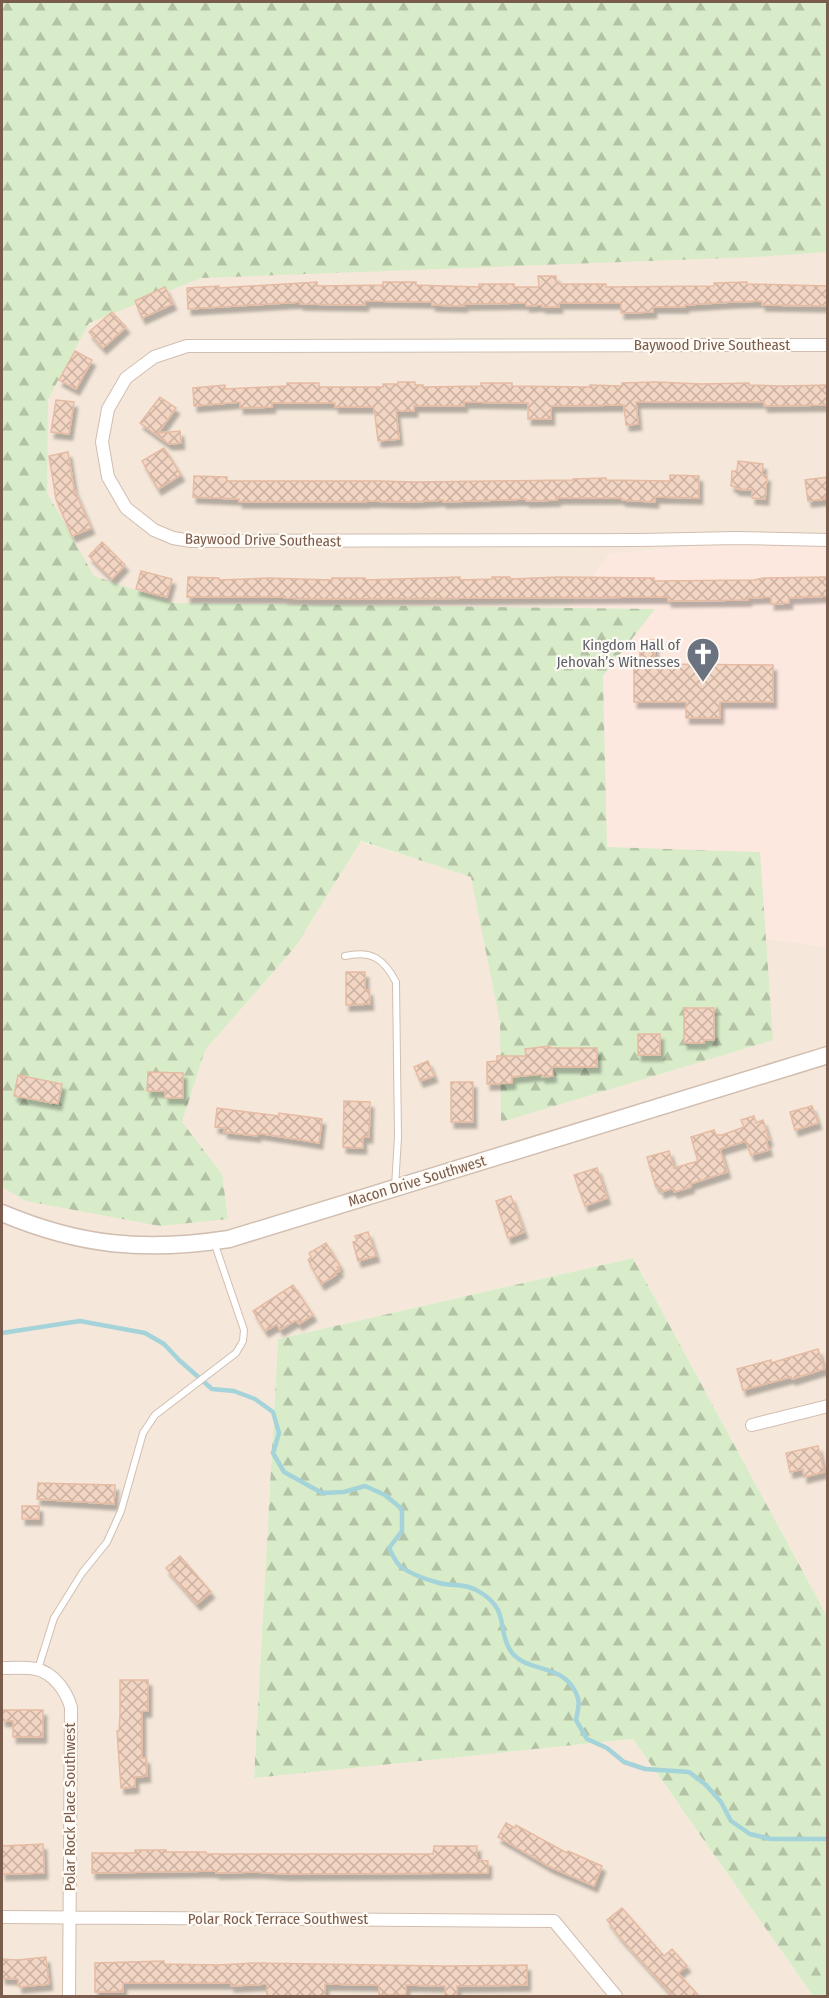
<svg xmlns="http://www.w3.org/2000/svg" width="829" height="1998" viewBox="0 0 829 1998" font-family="'Fira Sans Condensed',sans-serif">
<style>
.residential{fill:#f5e8da}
.commercial{fill:#fde8e0}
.forest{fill:url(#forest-firs)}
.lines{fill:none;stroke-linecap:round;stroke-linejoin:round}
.stream{stroke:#a5d3da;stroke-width:4.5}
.building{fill:url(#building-cross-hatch);stroke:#e6bba3;stroke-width:1.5;filter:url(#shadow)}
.service-casing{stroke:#d1beb0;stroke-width:8}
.minor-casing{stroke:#d1beb0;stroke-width:14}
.tertiary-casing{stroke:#d1beb0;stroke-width:19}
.service{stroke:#fff;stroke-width:6}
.minor{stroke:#fff;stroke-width:12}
.tertiary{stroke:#fff;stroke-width:16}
.labels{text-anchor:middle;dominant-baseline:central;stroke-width:4.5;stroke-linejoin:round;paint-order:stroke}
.street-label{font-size:15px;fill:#7a5c4d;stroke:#fffaf3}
.worship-label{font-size:15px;fill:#5b616d;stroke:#fffaf3;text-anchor:end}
</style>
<defs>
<pattern id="forest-firs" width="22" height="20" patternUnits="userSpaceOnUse" patternTransform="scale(1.5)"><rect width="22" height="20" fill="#d8ecc9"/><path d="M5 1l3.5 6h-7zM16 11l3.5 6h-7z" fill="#b4c2a5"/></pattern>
<pattern id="building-cross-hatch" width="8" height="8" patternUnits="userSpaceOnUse" patternTransform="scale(1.5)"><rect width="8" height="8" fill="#f3d5c3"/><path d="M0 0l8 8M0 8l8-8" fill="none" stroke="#cab0a1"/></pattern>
<filter id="shadow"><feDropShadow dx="3.5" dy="6" stdDeviation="1.5" flood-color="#0004"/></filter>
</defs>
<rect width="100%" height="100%" fill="#fdf6ec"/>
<path class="residential" d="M 827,206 L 827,534 L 610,554 L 546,639 L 2,626 L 2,253 Z
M 359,841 L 576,910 L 827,947 L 827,1616 L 633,1258 L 278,1339 L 254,1777 L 633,1739 L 813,1996 L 2,1996 L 2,1063 Z"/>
<path class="commercial" d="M 827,534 L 827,947 L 576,910 L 546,639 L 610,554 Z"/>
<path class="forest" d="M 2,2 L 827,2 L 827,252 L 755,257 L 201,278 L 89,323 L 48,399 L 47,493 L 94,576 L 173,603 L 655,609 L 603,676 L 607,847 L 760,852 L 773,1040 L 501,1122 L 500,1022 L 471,877 L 361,841 L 295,947 L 205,1050 L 182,1122 L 222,1174 L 228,1219 L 160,1226 L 26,1201 L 2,1187 Z
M 633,1258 L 827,1616 L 827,1996 L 813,1996 L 633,1739 L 254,1778 L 278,1339 Z"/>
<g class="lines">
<path class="stream" d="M 2,1333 L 80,1321 L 145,1333 L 164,1344 L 179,1360 L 212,1389 L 234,1391 L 255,1399 L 273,1412 L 279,1433 L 273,1453 L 284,1472 L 322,1493 L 344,1492 L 365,1486 L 385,1495 L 402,1509 L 402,1531 L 389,1548 C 392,1554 396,1563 401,1567 C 411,1574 428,1580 439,1583 C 456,1587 466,1582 483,1594 C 509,1612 497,1628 510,1650 C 526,1675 566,1661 578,1698 C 580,1704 577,1714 576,1720 L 587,1739 L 607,1748 L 624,1762 L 645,1769 L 689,1772 L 706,1785 L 721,1802 L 731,1821 L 750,1834 L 771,1839 L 828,1839"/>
</g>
<path class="building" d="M 538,276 L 556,276 L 556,284 L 606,284 L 606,287 L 714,286 L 714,283 L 747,282 L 747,284 L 828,286 L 828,306 L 762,305 L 762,301 L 732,302 L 685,305 L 685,307 L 653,307 L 653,312 L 621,313 L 621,303 L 559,303 L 559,307 L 542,307 L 542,305 L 526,306 L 526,303 L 464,304 L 464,306 L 432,305 L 432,302 L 365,301 L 365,305 L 300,304 L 300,302 L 188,309 L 187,288 L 219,286 L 219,288 L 317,282 L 317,286 L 383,285 L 383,282 L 416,282 L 416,285 L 479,287 L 479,284 L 514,284 L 514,287 L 539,287 Z
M 165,287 L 173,304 L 142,318 L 135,301 Z
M 112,312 L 126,327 L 103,348 L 89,332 Z
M 75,351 L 92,360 L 76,389 L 59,380 Z
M 398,382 L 415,382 L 415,385 L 423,385 L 423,387 L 481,386 L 481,383 L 512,383 L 512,386 L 590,387 L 590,385 L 622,386 L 622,383 L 655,382 L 702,384 L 749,383 L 749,385 L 781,386 L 828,385 L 828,405 L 764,406 L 764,402 L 636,402 L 638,424 L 626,425 L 624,405 L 551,406 L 551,419 L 528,419 L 528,403 L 464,402 L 464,406 L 414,406 L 414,411 L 396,411 L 399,439 L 378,441 L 374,407 L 335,407 L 335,403 L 272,403 L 272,407 L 240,408 L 240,402 L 194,406 L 193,388 L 225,385 L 225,389 L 287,386 L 287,383 L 319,383 L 319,387 L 383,387 L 383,384 L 398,384 Z
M 160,397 L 176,408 L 158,433 L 180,431 L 181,443 L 169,444 L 140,423 Z
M 56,400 L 74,402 L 69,434 L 51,432 Z
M 164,448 L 181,475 L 158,489 L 142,461 Z
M 68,452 L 74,489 L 91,528 L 72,536 L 56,499 L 49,456 Z
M 738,461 L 763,464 L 762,475 L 767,476 L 765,499 L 752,498 L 752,490 L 735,489 L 736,487 L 731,486 L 732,471 L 737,471 Z
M 670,475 L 699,476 L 699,498 L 655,497 L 655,502 L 622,500 L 622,498 L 556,498 L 557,500 L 526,501 L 526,499 L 443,502 L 443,500 L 413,502 L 366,501 L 366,502 L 239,502 L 239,499 L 193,497 L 194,476 L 227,477 L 227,481 L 381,481 L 413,482 L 573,480 L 573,479 L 606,478 L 606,480 L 670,481 Z
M 828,477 L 828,496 L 825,497 L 825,499 L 808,501 L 805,480 Z
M 102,542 L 125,565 L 112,579 L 89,556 Z
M 141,571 L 172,579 L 167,597 L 136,589 Z
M 188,577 L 219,578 L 219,580 L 269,578 L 332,580 L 332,578 L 365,578 L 365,580 L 460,577 L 460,580 L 492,579 L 492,577 L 510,577 L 510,579 L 559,577 L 654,578 L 654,581 L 754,580 L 763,578 L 828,577 L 828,596 L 789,598 L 789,603 L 771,604 L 771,597 L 748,598 L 748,600 L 668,601 L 668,597 L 320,599 L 284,598 L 284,597 L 187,597 Z
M 640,640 L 655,640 L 654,664 L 773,665 L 773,702 L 720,702 L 720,718 L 686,718 L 686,702 L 634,702 L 634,664 L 640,664 Z
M 346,972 L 365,972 L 365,990 L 369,990 L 370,1004 L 346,1005 Z
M 684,1008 L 714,1008 L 714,1040 L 704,1040 L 704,1043 L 684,1043 Z
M 638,1034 L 660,1034 L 660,1055 L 638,1055 Z
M 550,1046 L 550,1048 L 597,1048 L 597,1067 L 552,1067 L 553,1076 L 542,1077 L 542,1074 L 512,1077 L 512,1083 L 487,1084 L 487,1062 L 497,1061 L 497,1056 L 526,1056 L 525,1049 Z
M 428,1061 L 434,1076 L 420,1081 L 414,1067 Z
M 148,1072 L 183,1073 L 183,1098 L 165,1098 L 165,1091 L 147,1091 Z
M 18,1075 L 62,1084 L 58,1104 L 14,1096 Z
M 451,1082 L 473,1082 L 473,1122 L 451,1122 Z
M 344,1101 L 370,1102 L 369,1137 L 363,1137 L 363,1148 L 343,1147 Z
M 812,1106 L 818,1123 L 795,1130 L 790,1112 Z
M 217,1108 L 279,1116 L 279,1113 L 322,1119 L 319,1143 L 257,1133 L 257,1136 L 224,1132 L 225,1128 L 215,1127 Z
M 754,1116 L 756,1123 L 763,1120 L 769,1140 L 766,1141 L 769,1150 L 751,1155 L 746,1141 L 720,1149 L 727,1172 L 690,1184 L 691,1187 L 674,1192 L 673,1188 L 661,1192 L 659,1186 L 656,1187 L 647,1157 L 669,1151 L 674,1168 L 698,1161 L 691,1137 L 714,1130 L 716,1135 L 722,1135 L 744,1127 L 741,1120 Z
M 597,1168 L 607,1198 L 585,1206 L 574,1175 Z
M 511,1196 L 524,1232 L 508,1238 L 496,1201 Z
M 368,1232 L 376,1256 L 358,1261 L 353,1242 L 357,1241 L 355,1236 Z
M 326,1243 L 340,1266 L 337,1267 L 340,1271 L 335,1273 L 336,1275 L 321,1284 L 308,1260 L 311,1257 L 309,1253 Z
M 293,1285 L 313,1315 L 299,1324 L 296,1320 L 280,1330 L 277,1324 L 265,1331 L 253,1311 Z
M 818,1349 L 824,1369 L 792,1379 L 791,1377 L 743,1390 L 737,1369 L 771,1360 L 771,1363 Z
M 818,1446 L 824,1472 L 804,1477 L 803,1469 L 790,1472 L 786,1453 Z
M 38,1483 L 115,1485 L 114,1504 L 37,1499 Z
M 22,1506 L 39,1506 L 39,1519 L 22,1519 Z
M 180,1556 L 211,1592 L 197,1604 L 166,1568 Z
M 120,1680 L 148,1680 L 148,1711 L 142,1711 L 142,1758 L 146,1758 L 147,1776 L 135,1777 L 135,1787 L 121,1788 L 117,1731 L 119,1731 L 120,1715 Z
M 2,1710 L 43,1710 L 43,1737 L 13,1737 L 13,1721 L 2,1720 Z
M 506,1823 L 515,1828 L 516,1825 L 567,1853 L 568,1851 L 602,1866 L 594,1886 L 550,1867 L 498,1837 Z
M 43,1844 L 44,1873 L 2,1874 L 2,1846 Z
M 434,1846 L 477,1846 L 477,1860 L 488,1861 L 488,1873 L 285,1874 L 256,1872 L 216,1873 L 216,1871 L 92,1873 L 92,1853 L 135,1853 L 135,1850 L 166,1850 L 166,1852 L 206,1852 L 206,1854 L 433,1854 Z
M 622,1908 L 664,1956 L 672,1949 L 687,1966 L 678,1973 L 699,1996 L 673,1996 L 619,1936 L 607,1920 Z
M 46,1957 L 49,1984 L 19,1987 L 18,1979 L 2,1978 L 2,1959 L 18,1960 Z
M 164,1961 L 164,1964 L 219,1965 L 253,1963 L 446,1966 L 527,1965 L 527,1985 L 457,1986 L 457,1996 L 445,1996 L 445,1986 L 406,1985 L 406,1995 L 379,1995 L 379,1985 L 325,1984 L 325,1996 L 267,1996 L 267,1984 L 231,1986 L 231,1983 L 123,1983 L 123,1992 L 95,1992 L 95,1963 Z"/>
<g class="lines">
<g class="service-casing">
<path id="service" d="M 345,956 C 372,950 384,959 396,982 L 398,1137 L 395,1187
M 38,1669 L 54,1618 L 82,1573 L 107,1542 L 121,1511 L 143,1433 L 155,1415 L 236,1353 L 243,1341 L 244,1330 L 214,1242"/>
</g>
<g class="minor-casing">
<path id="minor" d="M 828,345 L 187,346 L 154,357 L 126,378 L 108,409 L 102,442 L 108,477 L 126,508 L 154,530 L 173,538 L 191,541 L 641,540 L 736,538 L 828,540
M 752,1425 L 828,1406
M 2,1668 C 12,1668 25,1667 36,1669 C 54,1673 66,1691 71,1707 L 69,1996
M 2,1917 L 554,1921 L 616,1996"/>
</g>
<g class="tertiary-casing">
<path id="tertiary" d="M 2,1213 C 80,1246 145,1252 229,1239 L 828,1055"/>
</g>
<use href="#service" class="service"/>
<use href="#minor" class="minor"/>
<use href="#tertiary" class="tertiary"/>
</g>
<defs>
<g id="church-pin" transform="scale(1.725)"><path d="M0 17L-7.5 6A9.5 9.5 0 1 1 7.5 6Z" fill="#6b7280" stroke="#fffaf3"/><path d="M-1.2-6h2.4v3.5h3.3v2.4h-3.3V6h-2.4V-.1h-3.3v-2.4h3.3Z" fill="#fff"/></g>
</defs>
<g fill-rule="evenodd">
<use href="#church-pin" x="703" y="654"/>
</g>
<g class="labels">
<g class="street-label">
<text x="712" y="345">Baywood Drive Southeast</text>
<text transform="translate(263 540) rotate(1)">Baywood Drive Southeast</text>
<text transform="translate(417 1181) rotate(-17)">Macon Drive Southwest</text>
<text transform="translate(70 1807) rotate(-90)">Polar Rock Place Southwest</text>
<text x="278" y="1919">Polar Rock Terrace Southwest</text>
</g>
<g class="worship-label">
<text x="680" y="645">Kingdom Hall of<tspan x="680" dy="17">Jehovah’s Witnesses</tspan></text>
</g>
</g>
<rect width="829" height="1998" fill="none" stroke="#7a5c4d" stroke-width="6"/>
</svg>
